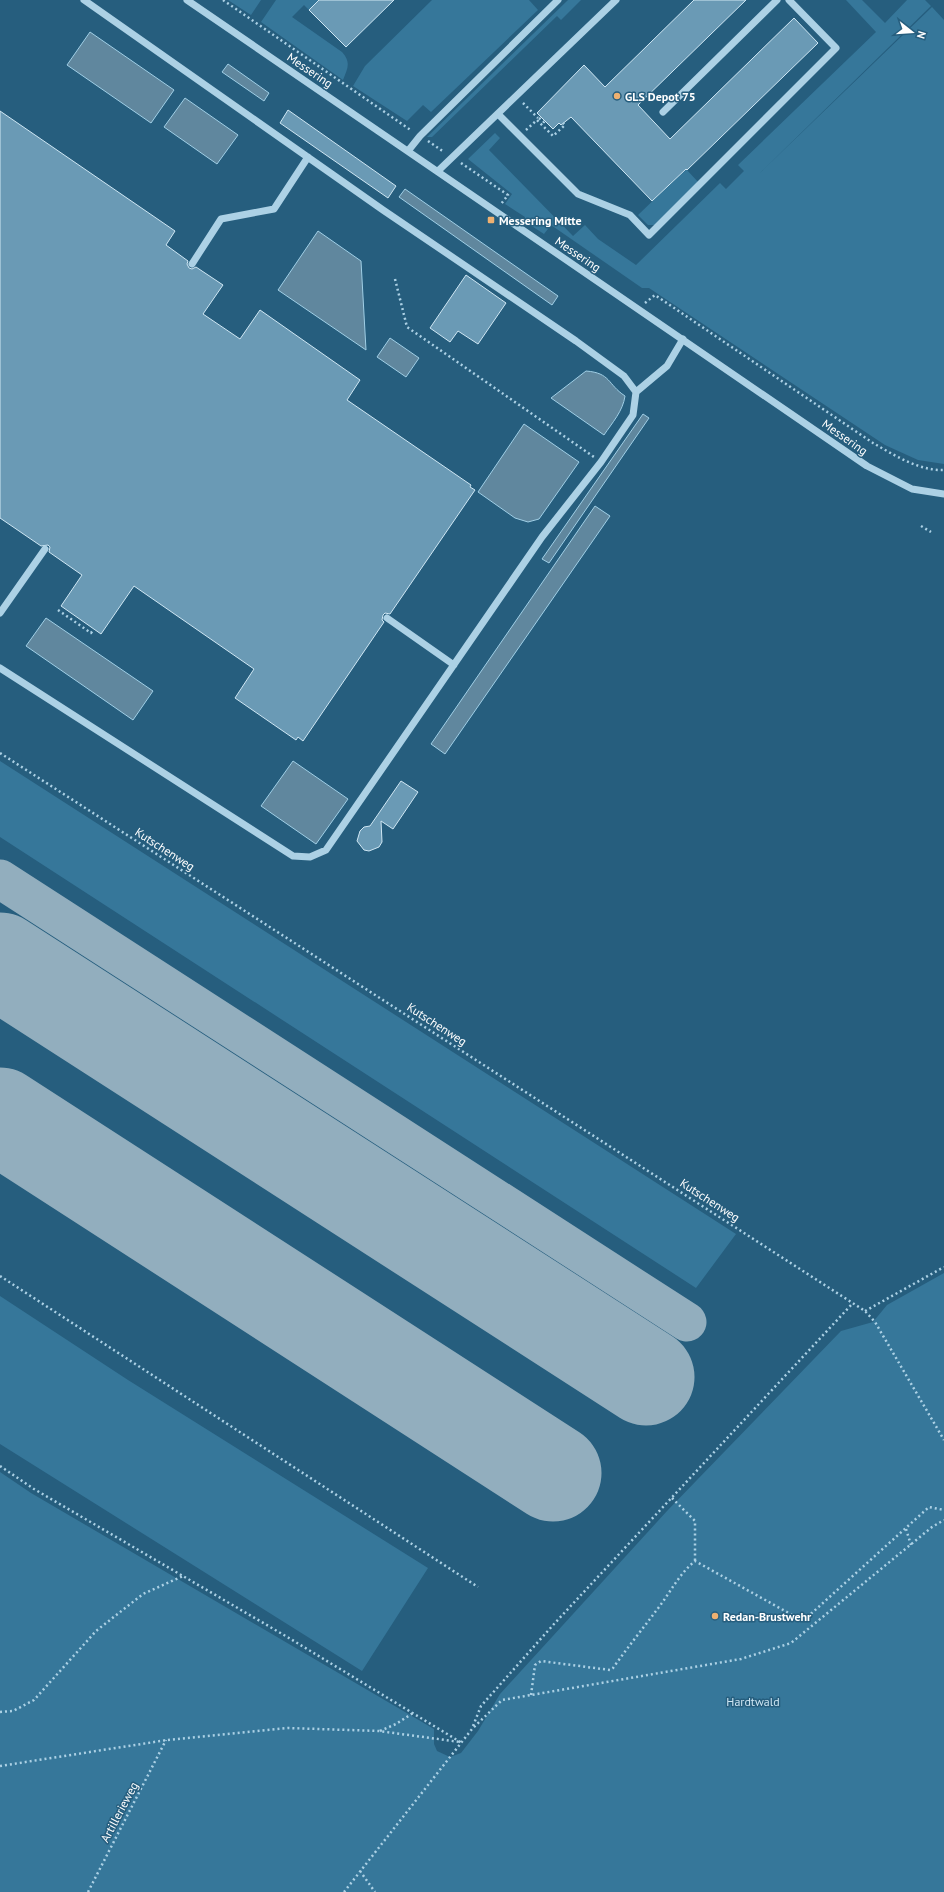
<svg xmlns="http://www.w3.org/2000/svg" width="944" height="1892" viewBox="0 0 944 1892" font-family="'PT Sans',sans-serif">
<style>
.green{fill:#36779a}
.water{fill:#60879e;stroke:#a0cfe6}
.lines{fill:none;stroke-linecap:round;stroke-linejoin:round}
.taxiway{stroke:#92aebe;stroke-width:39}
.runway{stroke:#92aebe;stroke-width:97}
.building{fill:#6a9ab5;stroke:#cfe7f4}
.path{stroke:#acd1e5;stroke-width:2.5;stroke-dasharray:2 3;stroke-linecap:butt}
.minor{stroke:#acd1e5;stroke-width:7}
.poi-dot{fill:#eeb171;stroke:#265e7e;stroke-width:1.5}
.labels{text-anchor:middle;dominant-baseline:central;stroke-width:3;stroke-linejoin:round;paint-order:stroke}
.street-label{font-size:12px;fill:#fff;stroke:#265e7e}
.poi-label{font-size:12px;font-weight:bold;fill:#fff;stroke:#265e7e;text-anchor:start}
.park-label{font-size:12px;fill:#cfe7f4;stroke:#265e7e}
</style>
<rect width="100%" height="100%" fill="#265e7e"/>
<path class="green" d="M 228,0 L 261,0 L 251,15 Z
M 276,0 L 319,0 L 309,10 L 304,5 L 292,17 L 342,52 C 351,62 348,68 343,80 L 261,22 Z
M 432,0 L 529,0 L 538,10 L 431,112 L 423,105 L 407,121 L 353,86 L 365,66 Z
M 568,0 L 581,0 L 561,20 L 557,16 L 432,137 L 427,137 Z
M 846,0 L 862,0 L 885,23 L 907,0 L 925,0 L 931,6 L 759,174 L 932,7 L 944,20 L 944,464 L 918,460 L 885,445 L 649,288 L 642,288 L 551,225 L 544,234 L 524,221 L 525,217 L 505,204 L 512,194 L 468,159 L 495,133 L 500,138 L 489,150 L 573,236 L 585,225 L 598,239 L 636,265 L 720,183 L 726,189 L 744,171 L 738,165 L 876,32 Z
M 686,169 L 699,183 L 655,225 L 648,225 L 638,215 Z
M 0,761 L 736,1234 L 696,1288 L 0,837 Z
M 944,1273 L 944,1892 L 0,1892 L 0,1472 L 31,1493 L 434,1729 L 434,1744 L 437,1751 L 450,1757 L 461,1753 L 478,1731 L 500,1694 L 667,1511 L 841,1331 L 873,1322 L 887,1305 Z
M 0,1296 L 128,1380 L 428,1568 L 362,1671 L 0,1444 Z"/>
<path class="water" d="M 90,32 L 174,90 L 151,123 L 67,65 Z
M 228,64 L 269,93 L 264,101 L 222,72 Z
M 185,98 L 238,135 L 217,164 L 164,127 Z
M 405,189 L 558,296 L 552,305 L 399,197 Z
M 318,231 L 361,261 L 366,350 L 278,290 Z
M 390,338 L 419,358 L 406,377 L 377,357 Z
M 586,371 C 611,373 607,384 625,396 C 623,411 612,423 604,435 L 551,398 Z
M 643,414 L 649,418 L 549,563 L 542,559 Z
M 524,424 L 579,462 L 539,519 L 528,522 L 515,518 L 478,492 Z
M 595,506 L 610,516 L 445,754 L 431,744 Z
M 46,618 L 153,691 L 133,720 L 26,646 Z
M 293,761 L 348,799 L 316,844 L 261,806 Z"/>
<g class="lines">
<path class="taxiway" d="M 0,879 L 687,1322"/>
<path class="runway" d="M 0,961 L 646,1377
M 0,1116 L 553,1473"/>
</g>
<path class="building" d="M 319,0 L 394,0 L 346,47 L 309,10 Z
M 694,0 L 746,0 L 638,105 L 670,139 L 794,18 L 818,43 L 687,170 L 686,169 L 652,201 L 571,117 L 561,125 L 559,123 L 553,129 L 537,113 L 584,65 L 605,87 Z
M 288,110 L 396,186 L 388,198 L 280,123 Z
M 0,111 L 175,231 L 166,245 L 188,261 L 187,264 L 189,268 L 192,269 L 196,267 L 223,285 L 203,314 L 240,339 L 260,310 L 360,380 L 347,400 L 471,485 L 470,487 L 475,490 L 390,614 L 385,613 L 383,615 L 382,620 L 384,622 L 303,741 L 298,737 L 296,740 L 235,698 L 254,669 L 134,586 L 101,634 L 61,606 L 82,575 L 49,552 L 50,547 L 48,545 L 41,546 L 0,518 Z
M 466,275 L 506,303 L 478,344 L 458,331 L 450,342 L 430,328 Z
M 401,781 L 418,792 L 393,829 L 381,821 L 382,842 L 379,847 L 369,851 L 364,850 L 357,841 L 360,831 L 364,827 L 370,826 Z"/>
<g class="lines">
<path class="path" d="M 223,0 L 412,131
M 523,103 L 538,118
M 539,118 L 544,122 L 545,121
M 526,130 L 537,120 L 553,136 L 565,125 L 563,123
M 428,141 L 444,152
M 461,163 L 508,195 L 501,204
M 395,279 L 407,327 L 594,457
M 645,303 L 655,295 L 873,443 C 894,455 919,471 944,470
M 921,526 L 931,532
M 58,610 L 91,633 L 94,629
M 0,753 L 865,1311 L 875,1322 L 944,1440
M 0,1276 L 478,1587
M 865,1311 L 944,1267
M 0,1466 L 34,1489 L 289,1638 L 462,1743
M 672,1498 L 695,1521 L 695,1561
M 906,1529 L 911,1545
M 531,1695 L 535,1665 L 541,1661 L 610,1670 L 613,1668 C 628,1647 644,1627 659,1607 C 671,1591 680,1573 695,1561 L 803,1621 L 929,1507 L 944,1510
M 0,1712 L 13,1711 L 34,1700 L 96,1631 L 143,1594 L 183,1576
M 473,1726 L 481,1706 L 554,1624 L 853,1303
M 380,1731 L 396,1724 L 413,1713
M 0,1766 L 167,1740 L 288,1728 L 379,1731 L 460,1742
M 360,1871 L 375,1892
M 88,1892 L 166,1740
M 344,1892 L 472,1729 L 502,1700 L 741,1659 L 791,1643 L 932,1527 L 944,1520"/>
<path class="minor" d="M 187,0 L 867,466 L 912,489 L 944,494
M 663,112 L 777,0
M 498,114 L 578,194 L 630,215 L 649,235 L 836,48 L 789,0
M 408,151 L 420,136 L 558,0
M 438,171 L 616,0
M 192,264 L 221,219 L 274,209 L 308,157
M 636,392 L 667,366 L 683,339
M 0,613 L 45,549
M 387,618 L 454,665
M 0,668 L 293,856 L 310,857 L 326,850 L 542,537 L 601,462 L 633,415 L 636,392 L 624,376 L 576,341 L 383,210 L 84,0"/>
</g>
<g class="poi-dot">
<circle cx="617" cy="96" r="4"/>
<rect x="487" y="216" width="8" height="8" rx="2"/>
<circle cx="715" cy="1616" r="4"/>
</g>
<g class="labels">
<g class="street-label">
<text transform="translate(310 70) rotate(34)">Messering</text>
<text transform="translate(578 254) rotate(34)">Messering</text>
<text transform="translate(845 437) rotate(35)">Messering</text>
<text transform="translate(165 849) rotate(33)">Kutschenweg</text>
<text transform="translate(437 1024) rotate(33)">Kutschenweg</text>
<text transform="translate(710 1200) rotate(33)">Kutschenweg</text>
<text transform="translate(119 1812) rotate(-62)">Artillerieweg</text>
</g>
<g class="poi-label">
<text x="625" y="96">GLS Depot 75</text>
<text x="499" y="220">Messering Mitte</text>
<text x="723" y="1616">Redan-Brustwehr</text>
</g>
<g class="park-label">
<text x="753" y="1701">Hardtwald</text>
</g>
</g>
<g transform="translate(912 32) rotate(107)" stroke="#265e7e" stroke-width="3" paint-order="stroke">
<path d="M0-3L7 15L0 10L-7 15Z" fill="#ffffff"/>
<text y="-6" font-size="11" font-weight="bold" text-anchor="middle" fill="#ffffff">N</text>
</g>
</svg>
